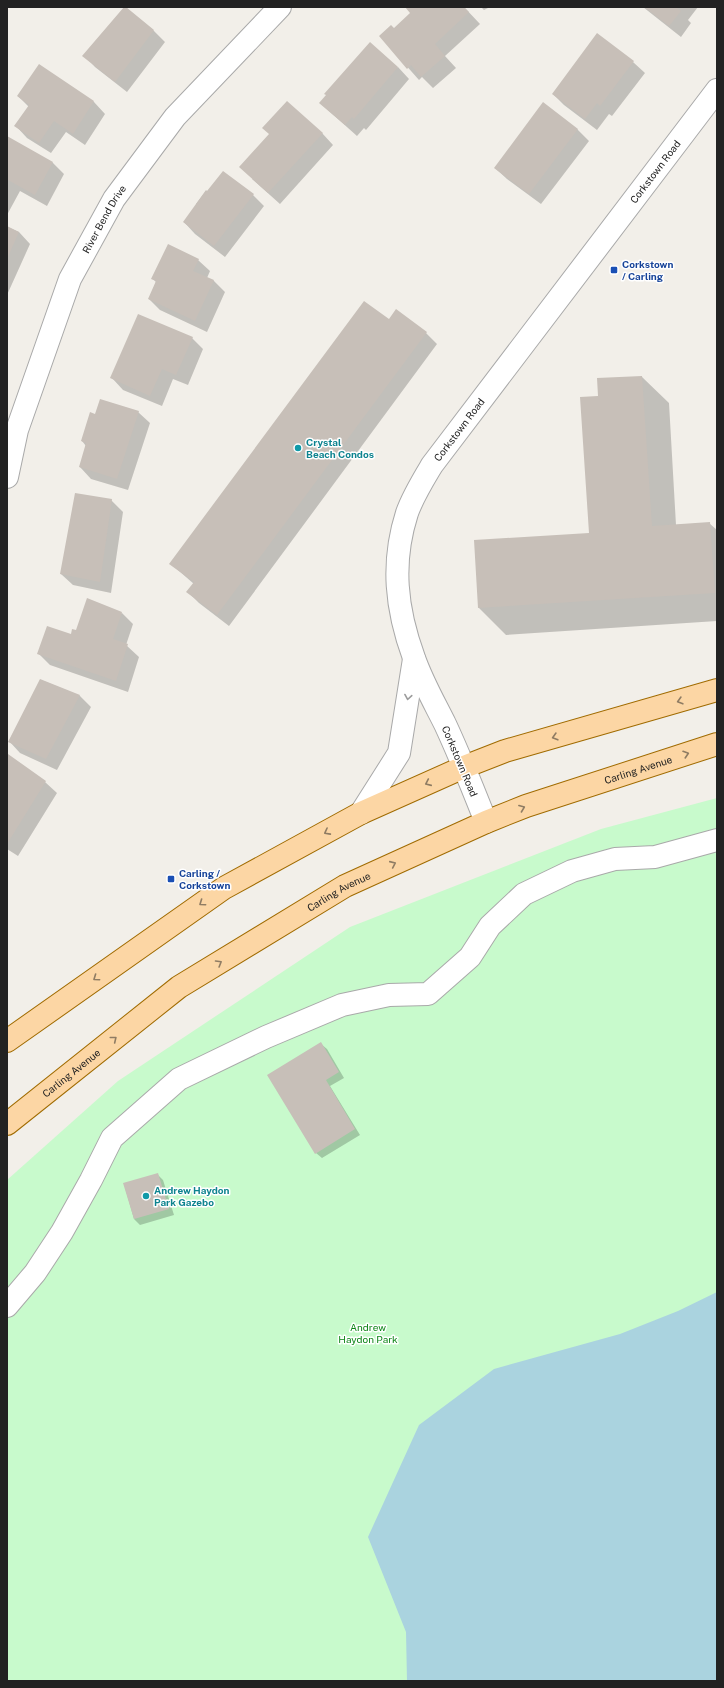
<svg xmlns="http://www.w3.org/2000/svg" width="724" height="1688" viewBox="0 0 724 1688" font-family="'Public Sans',sans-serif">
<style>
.park{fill:#c8facc}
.water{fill:#aad3df}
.shadow{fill:#0003}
.building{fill:#c7bfb8}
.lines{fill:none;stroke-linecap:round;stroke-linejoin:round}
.minor-casing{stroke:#a9a9a9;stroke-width:24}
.major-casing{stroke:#a06b00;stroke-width:24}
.minor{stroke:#fff;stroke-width:22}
.major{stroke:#fcd6a4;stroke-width:22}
.oneway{stroke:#9c9c9c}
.oneway2{stroke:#8f7c63}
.transit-dot{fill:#1a4fb4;stroke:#fff;stroke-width:1.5}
.culture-dot{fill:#0f9aa8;stroke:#fff;stroke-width:1.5}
.labels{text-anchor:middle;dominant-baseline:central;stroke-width:3;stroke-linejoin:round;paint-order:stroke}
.street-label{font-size:10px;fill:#222;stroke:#fff}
.transit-label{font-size:10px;font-weight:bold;fill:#164399;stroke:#fff;text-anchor:start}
.culture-label{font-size:10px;font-weight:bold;fill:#0d838f;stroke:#fff;text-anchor:start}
.park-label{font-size:10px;fill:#0c8416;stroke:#fff}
</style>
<rect width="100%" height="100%" fill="#f2efe9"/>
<path class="park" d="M 717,798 L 717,1681 L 7,1681 L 7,1180 L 118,1081 L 350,927 L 601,829 Z"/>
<path class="water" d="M 717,1292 L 717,1681 L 407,1681 L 406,1632 L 368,1537 L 419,1425 L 494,1369 L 620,1334 L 678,1311 Z"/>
<path class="shadow" d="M 125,7 L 154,31 L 165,42 L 127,92 L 95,67 L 84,55 Z
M 406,7 L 464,7 L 480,24 L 445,56 L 456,68 L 433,88 L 422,77 L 419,80 L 380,36 L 394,29 L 412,13 Z
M 481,7 L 490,7 L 484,10 Z
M 643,7 L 698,7 L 688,20 L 691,23 L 681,37 Z
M 633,62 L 645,73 L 612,116 L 609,114 L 597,130 L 564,105 L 553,94 Z
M 39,66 L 94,102 L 105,114 L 85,145 L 66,132 L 51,153 L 27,138 L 16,126 L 29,107 L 18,96 Z
M 398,67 L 409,79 L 366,130 L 364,128 L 357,136 L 320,103 Z
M 577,129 L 589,141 L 541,204 L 507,179 L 495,168 Z
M 322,133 L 333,145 L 280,204 L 252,179 Z
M 7,137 L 53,163 L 64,174 L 47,206 L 20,191 L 7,215 Z
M 206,191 L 253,195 L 264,206 L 225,257 L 195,234 L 184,222 L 197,206 L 196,204 Z
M 7,227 L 19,232 L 30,244 L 7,295 Z
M 198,260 L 210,271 L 207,278 L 214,281 L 225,292 L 207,332 L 160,310 L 149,299 L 156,282 L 153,279 Z
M 389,321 L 426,333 L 437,344 L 229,626 L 199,603 L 188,592 L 194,584 L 171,564 Z
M 192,338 L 203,349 L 188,385 L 173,379 L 162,406 L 123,390 L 112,378 Z
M 642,377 L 669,403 L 676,525 L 709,523 L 717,530 L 717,621 L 506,635 L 479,608 L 475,541 L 590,534 L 599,397 Z
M 138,412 L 150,423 L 128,490 L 91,479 L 80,467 L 86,446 L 82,441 L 95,415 Z
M 111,500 L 123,512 L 111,593 L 73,585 L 61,574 Z
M 122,613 L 133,624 L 126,645 L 139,657 L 128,692 L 50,665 L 39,654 L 77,631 Z
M 41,680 L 80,696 L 91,707 L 57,770 L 20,753 L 9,741 Z
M 7,757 L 45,782 L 57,793 L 18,856 L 7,849 Z
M 321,1044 L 327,1049 L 344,1078 L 330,1086 L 360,1135 L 322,1158 L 316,1153 Z
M 157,1174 L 163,1180 L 174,1215 L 140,1225 L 134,1219 L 124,1184 Z"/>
<path class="building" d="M 124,7 L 126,7 L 154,30 L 115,82 L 82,56 Z
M 405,7 L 464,7 L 469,12 L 435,44 L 445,56 L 421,77 L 411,65 L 407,69 L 379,36 L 391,25 L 394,28 L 410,13 Z
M 644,7 L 678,7 L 677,8 L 681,11 L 669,26 Z
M 597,33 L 634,61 L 600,106 L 597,103 L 585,119 L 552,94 Z
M 370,42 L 398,67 L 354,119 L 352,117 L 345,125 L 319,103 L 326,95 L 324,94 Z
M 39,64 L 94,101 L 73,134 L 54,121 L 39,143 L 14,126 L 29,105 L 17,96 Z
M 287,101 L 323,133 L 268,193 L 239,167 L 269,134 L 262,128 Z
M 543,102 L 578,129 L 529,194 L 494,168 Z
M 7,136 L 53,162 L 35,195 L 8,180 L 7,183 Z
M 223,171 L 254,194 L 214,246 L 183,222 L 206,190 L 207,191 Z
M 7,226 L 19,232 L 7,259 Z
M 168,244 L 199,259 L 193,271 L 214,280 L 195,321 L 148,299 L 156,281 L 151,279 Z
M 364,301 L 389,319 L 396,309 L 427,332 L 217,615 L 186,592 L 194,582 L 169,564 Z
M 138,314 L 193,337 L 176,375 L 162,369 L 150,396 L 110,378 Z
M 642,376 L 652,526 L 710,522 L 715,593 L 478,608 L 474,540 L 589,533 L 580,397 L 598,396 L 597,378 Z
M 100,399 L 139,411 L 117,479 L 79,467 L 86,443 L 81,441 L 90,412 L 95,414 Z
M 75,493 L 112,499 L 100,582 L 60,574 Z
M 87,598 L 122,612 L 113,639 L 128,644 L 116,681 L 37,654 L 47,626 L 71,634 L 72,629 L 76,630 Z
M 40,679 L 80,695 L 46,759 L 8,742 Z
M 8,754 L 46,781 L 7,844 L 7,755 Z
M 321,1042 L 339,1072 L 326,1080 L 355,1129 L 315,1154 L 267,1075 Z
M 158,1173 L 169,1209 L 134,1219 L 123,1183 Z"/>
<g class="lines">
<g class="minor-casing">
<g id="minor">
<path id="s1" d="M 7,477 L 17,430 L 70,279 L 114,199 L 175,117 L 280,7"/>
<path d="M 361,813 L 399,753 L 414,659"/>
<path id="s2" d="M 486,822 C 473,789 460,756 445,724 C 434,702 422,681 414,658 C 396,609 391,563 407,513 C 413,496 423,480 432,465 L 717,90"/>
<path d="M 7,1306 L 35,1273 L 62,1232 L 91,1180 L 112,1138 L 179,1079 L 266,1037 L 342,1005 L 389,995 L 428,994 L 470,957 L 490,926 L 524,894 L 572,871 L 615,859 L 655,857 L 717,840"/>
</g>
</g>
<g class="major-casing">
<g id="major">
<path d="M 7,1041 L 224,888 L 361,813 L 464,767 L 505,751 L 717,690"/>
<path id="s3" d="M 7,1124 L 179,987 L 345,886 L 486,822 L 526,806 L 717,744"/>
</g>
</g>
<use href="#minor" class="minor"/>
<use href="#major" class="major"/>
</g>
<defs><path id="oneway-chevron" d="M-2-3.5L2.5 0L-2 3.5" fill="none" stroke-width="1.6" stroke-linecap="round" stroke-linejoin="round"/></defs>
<use class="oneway" href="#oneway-chevron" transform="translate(408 697) rotate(99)"/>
<g class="oneway2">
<use href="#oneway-chevron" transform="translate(680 701) rotate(164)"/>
<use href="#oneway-chevron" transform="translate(555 737) rotate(164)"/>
<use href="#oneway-chevron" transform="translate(686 754) rotate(-18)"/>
<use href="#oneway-chevron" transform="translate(428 783) rotate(156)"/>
<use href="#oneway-chevron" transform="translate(522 808) rotate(-21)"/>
<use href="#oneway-chevron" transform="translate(327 832) rotate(152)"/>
<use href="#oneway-chevron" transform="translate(393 864) rotate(-24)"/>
<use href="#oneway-chevron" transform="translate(202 903) rotate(145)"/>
<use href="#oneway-chevron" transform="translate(219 963) rotate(-31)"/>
<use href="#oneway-chevron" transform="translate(96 978) rotate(145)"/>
<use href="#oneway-chevron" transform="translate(114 1039) rotate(-39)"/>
</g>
<g class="transit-dot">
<rect x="610" y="266" width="8" height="8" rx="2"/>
<rect x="167" y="875" width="8" height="8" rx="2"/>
</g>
<g class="culture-dot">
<circle cx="298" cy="448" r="4"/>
<circle cx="146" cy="1196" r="4"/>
</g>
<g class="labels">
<g class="street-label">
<text stroke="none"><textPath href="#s2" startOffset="750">Corkstown Road</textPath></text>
<text stroke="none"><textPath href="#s1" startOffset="277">River Bend Drive</textPath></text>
<text stroke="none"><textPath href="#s2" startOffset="426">Corkstown Road</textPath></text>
<text transform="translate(460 761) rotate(67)">Corkstown Road</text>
<text stroke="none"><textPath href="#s3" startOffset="730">Carling Avenue</textPath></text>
<text stroke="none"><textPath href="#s3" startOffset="406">Carling Avenue</textPath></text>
<text stroke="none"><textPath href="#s3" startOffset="82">Carling Avenue</textPath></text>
</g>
<g class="transit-label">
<text x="622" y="264">Corkstown<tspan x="622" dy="12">/ Carling</tspan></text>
<text x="179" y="873">Carling /<tspan x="179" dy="12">Corkstown</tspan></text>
</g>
<g class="culture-label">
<text x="306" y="442">Crystal<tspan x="306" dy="12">Beach Condos</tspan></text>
<text x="154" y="1190">Andrew Haydon<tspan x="154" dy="12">Park Gazebo</tspan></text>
</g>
<g class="park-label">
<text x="368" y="1327">Andrew<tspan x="368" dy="12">Haydon Park</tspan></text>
</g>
</g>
<rect width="724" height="1688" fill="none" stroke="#222222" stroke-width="16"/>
</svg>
